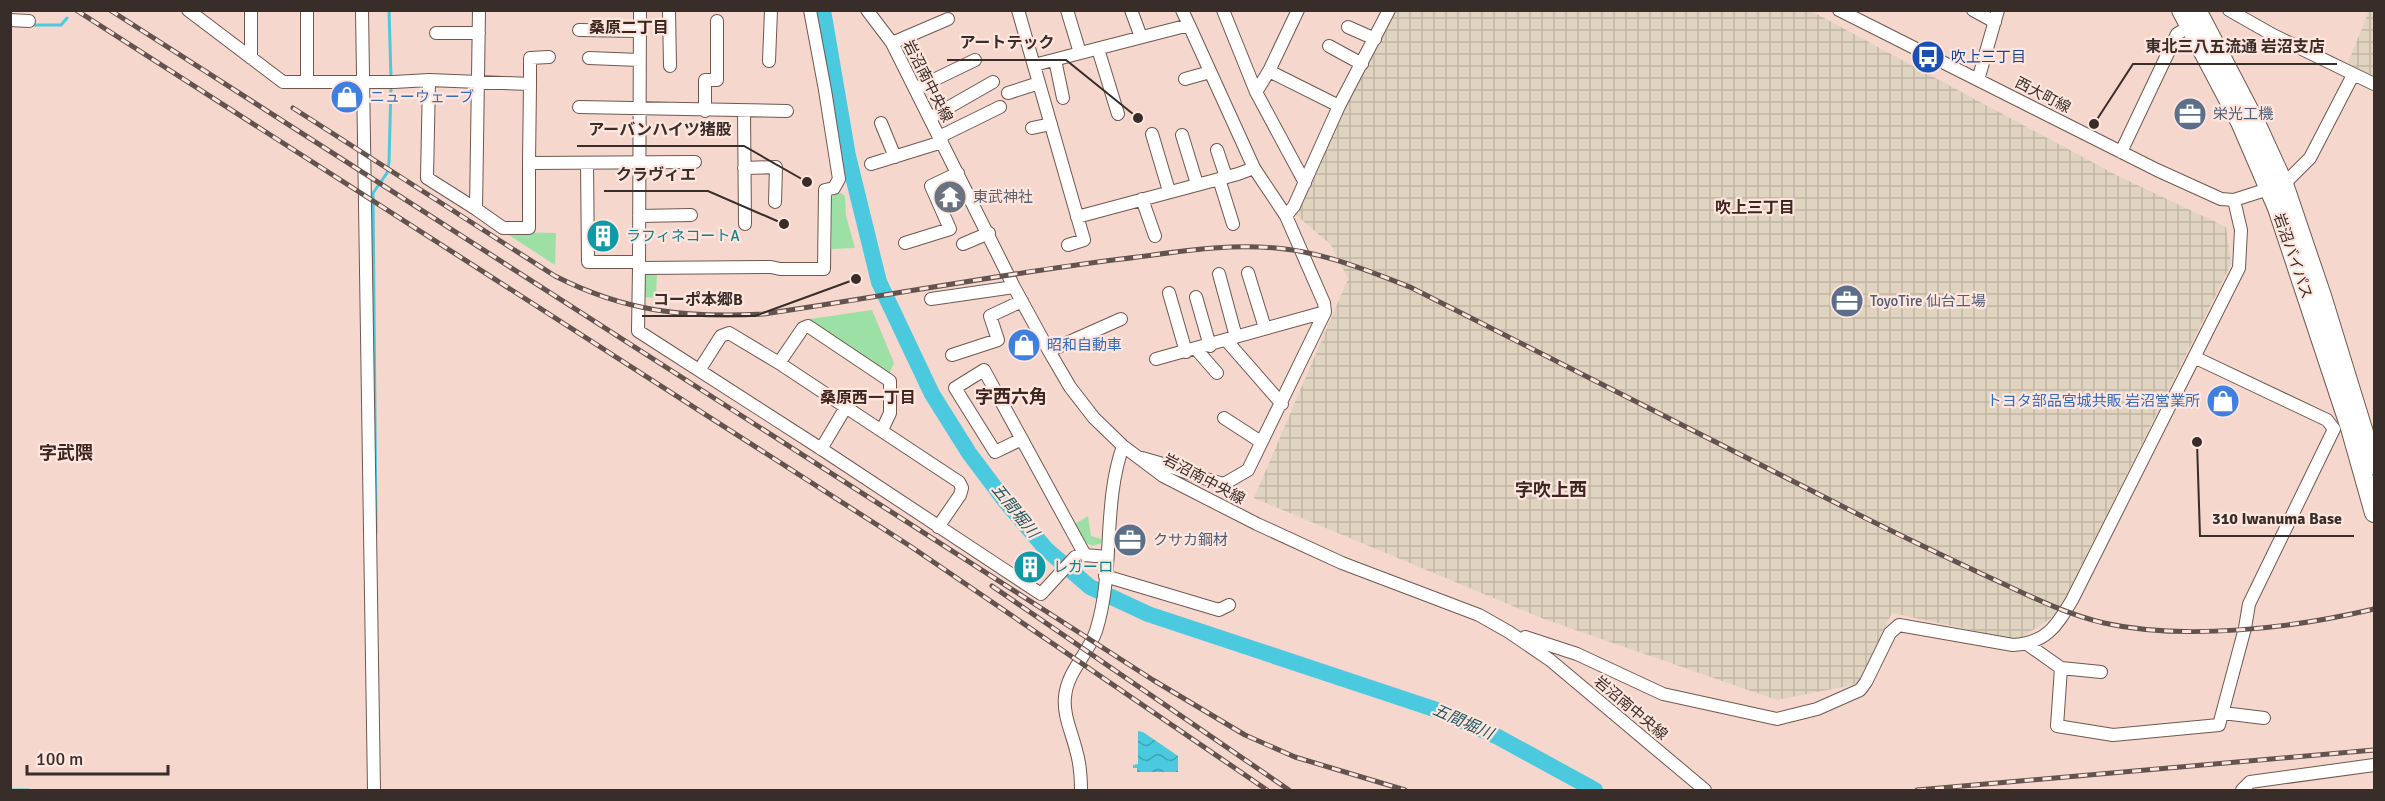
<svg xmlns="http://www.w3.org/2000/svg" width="2385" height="801" viewBox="0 0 2385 801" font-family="Signika,'Noto Sans JP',sans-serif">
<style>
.industrial{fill:url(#industrial-grid)}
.green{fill:#9de0a5}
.water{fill:url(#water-waves)}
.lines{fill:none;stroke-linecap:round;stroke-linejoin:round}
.stream{stroke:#4bc9de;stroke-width:3}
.river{stroke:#4bc9de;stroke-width:16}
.minor-casing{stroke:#70584f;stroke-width:14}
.highway-casing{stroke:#70584f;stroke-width:20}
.minor{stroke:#fff;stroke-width:12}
.highway{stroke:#fff;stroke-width:18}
.rail-casing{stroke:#63534e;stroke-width:5}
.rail{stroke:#fee6de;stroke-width:3;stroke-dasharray:9;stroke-linecap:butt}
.labels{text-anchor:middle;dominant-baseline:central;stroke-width:4.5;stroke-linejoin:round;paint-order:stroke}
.transit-label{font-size:15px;fill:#164399;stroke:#fee6de;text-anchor:start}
.street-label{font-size:15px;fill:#382d29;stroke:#fee6de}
.shop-label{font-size:15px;fill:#366cbe;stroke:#fee6de;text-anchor:start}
.service-label{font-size:15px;fill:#4e5e75;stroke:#fee6de;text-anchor:start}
.worship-label{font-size:15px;fill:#5b616d;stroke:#fee6de;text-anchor:start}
.culture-label{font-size:15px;fill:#0d838f;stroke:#fee6de;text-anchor:start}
.neighbourhood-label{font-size:16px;font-weight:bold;fill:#3c261f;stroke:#fee6de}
.water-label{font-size:16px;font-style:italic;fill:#235861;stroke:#fee6de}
.quarter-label{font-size:18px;font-weight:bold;fill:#3c261f;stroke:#fee6de}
.leader{fill:none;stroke:#382d29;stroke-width:2}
.callout-dot{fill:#382d29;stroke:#fee6de;stroke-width:2}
.callout-label{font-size:16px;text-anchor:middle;font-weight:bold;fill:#382d29;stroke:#fee6de;stroke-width:4.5;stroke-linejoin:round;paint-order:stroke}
</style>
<defs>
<pattern id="industrial-grid" width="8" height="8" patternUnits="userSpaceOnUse" patternTransform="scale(1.5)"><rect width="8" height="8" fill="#e0d3c0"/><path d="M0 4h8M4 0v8" fill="none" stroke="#c1b5a5"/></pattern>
<pattern id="water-waves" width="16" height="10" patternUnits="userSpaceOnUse" patternTransform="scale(1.5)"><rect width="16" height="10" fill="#4bc9de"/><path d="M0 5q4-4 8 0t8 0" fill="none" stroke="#3fa4b4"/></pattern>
</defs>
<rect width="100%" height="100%" fill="#f5d7cd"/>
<path class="industrial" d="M 1396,11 L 1811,11 L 2116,175 L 2226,227 L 2231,264 L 2057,614 L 2018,640 L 1892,613 L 1858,684 L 1777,700 L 1544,619 L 1254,498 L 1348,279 L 1331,245 L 1294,213 L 1362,71 Z
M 2369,11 L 2374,11 L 2374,76 L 2348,63 Z"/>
<path class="green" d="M 838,191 L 845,196 L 846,216 L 855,248 L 832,249 L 832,197 Z
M 504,232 L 556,233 L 555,265 Z
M 648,271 L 657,271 L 656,298 L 644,297 L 645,276 Z
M 872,310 L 894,363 L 888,377 L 803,320 Z
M 1088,516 L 1091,536 L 1101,539 L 1101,543 L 1093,546 L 1086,543 L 1075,524 Z"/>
<path class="water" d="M 1138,731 L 1143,732 L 1178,756 L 1178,772 L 1137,772 L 1137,768 L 1133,768 L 1133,765 L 1138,764 Z"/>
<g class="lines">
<path class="stream" d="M 389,10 L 391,78
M 34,25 L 61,25 L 67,18
M 376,532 L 373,193 L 387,173 L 389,163 L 391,85
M 10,790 L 29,790"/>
<path class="river" d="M 823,10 L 848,156 L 879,282 L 932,394 L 969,453 L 1005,501 L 1046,549 L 1090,587 L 1148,614 L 1440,711 L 1498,737 L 1595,790"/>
<g class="minor-casing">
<path id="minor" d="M 188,10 L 283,82 L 394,82 L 429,80 L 530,84 L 529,163 L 695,162
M 251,10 L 251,58
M 307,10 L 307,82
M 362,10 L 374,790
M 479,10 L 476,209 L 503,228 L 529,228 L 529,163
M 640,10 L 639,268 L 771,267 L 780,269 L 824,269 L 825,190 L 834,188 L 839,179 L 825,90 L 810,10
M 669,10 L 670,66
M 867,10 L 892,43 L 1014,287 L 1049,351 L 1070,387 L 1094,418 L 1123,446 L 1163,476 L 1257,524 L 1342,563 L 1479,615 L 1509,632 L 1550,660 L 1705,790
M 1018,10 L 1084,240 L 1068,245
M 1067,10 L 1080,53
M 1131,10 L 1141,37
M 1182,10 L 1189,25
M 1223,10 L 1256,92 L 1305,183
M 1839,10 L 2157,170 L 2221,199 L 2234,200 L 2284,184 L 2310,158 L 2353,75
M 1973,10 L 1995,22
M 2229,10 L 2273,35 L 2374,84
M 10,20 L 29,21
M 1348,27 L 1375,39
M 579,30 L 639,31
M 436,33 L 479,33
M 892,43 L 948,19
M 1329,46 L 1362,64
M 1098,49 L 1118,114
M 589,58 L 639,60
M 1055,60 L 1063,98
M 769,61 L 771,10
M 1034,65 L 1189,25 L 1254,168
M 1269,71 L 1339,106
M 1185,79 L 1210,72
M 429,80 L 427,178 L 476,209
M 1978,80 L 1998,10
M 530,84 L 530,58 L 549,57
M 915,89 L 975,60
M 1256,92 L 1269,71 L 1298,10
M 1008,93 L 1039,83
M 579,107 L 787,111
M 705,111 L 705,80 L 717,80 L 717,21
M 744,111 L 745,224
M 930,118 L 993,82
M 881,123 L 895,157
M 1032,128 L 1051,124
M 1152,134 L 1169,191
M 1182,135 L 1197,184
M 939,137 L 1000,107
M 1217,150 L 1226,177
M 2121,152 L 2177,34 L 2190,26
M 587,163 L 588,262 L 639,262
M 871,164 L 942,142
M 744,168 L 776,167 L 775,202
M 1219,179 L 1233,224
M 1142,199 L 1155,236
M 639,216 L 691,215
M 1286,216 L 1294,206 L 1339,106 L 1389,10
M 1077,217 L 1238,174 L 1254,168 L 1286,216 L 1324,303 L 1325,312 L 1248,470 L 1224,484 C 1196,477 1170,465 1142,458
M 905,243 L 950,229 L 931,186 L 958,173
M 963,244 L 989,233
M 639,268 L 638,331 L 823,450 L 1041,594 L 1075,557 L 1085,555 L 1107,557
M 1248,273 L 1265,328
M 1219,274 L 1236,337
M 1169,293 L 1186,352
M 1196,297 L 1210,346
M 931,299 L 1014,287
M 1226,340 L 1282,404
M 1196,349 L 1217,373
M 1049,351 L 1121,319
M 952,355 L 998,340 L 990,316 L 1022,301
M 1156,359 L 1325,312
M 779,363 L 803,328 L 808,326 L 890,381 L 890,413 L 882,430
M 700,369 L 721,336 L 729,333 L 779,363 L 959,482 L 962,488 L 960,495 L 938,527
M 1224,418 L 1261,442
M 1022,439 L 995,452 L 955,388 L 984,370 L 1085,555
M 821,449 L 846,407
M 1105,576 L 1219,610 L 1229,605
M 1525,637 L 1577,654 L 1663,694 L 1777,719 L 1817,709 L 1860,690 L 1866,682 L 1890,633 L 1899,625 L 2013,645 C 2046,643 2056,627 2072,600 L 2239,268 L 2241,230 L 2234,200
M 2027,644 L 2061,668 L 2057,726 L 2113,735 L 2219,725 L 2245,628 L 2249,604 L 2334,429 L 2327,420 L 2194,357
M 2061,668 L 2101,672
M 2223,713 L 2264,718
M 1081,790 C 1081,777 1080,763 1076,750 C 1072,733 1063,715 1065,697 C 1067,672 1088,654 1096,631 C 1115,571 1102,505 1123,446
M 2242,790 L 2250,782 L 2374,765"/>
</g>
<g class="highway-casing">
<path id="highway" d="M 2181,10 L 2240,122 L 2277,208 L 2350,428 L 2374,513
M 2197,10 L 2257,125 L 2284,184 L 2322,296 L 2374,465"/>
</g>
<use href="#minor" class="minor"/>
<use href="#highway" class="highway"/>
<g class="rail-casing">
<path id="rail" d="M 76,10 L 910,546 L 1267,790
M 110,10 L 1153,680 L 1245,735 L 1295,757 L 1405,790
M 293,108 L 555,276 C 626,312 685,318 764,314 C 880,297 996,275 1113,260 C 1167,254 1221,243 1276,248 C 1323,252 1366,270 1410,287 C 1552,359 1694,431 1836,503 C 1884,528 1933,551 1982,574 C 2022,592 2061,613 2104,623 C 2185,641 2294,628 2374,609
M 992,586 L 1289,790
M 1917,790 L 2374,750"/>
</g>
<use href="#rail" class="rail"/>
</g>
<defs>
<g id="bus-disc" transform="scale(1.725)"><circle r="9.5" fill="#1a4fb4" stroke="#fee6de"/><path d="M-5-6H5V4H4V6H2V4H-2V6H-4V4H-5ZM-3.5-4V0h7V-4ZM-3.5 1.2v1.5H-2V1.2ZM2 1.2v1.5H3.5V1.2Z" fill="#fff"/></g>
<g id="shop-disc" transform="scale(1.725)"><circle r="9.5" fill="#3f7fe0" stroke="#fee6de"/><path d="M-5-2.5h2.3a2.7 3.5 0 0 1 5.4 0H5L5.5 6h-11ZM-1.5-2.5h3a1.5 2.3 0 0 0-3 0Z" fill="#fff"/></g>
<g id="office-disc" transform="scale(1.725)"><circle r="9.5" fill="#5c6f8a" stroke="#fee6de"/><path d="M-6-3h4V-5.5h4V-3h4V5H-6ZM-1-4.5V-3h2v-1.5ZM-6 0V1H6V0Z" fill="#fff"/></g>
<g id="temple-disc" transform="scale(1.725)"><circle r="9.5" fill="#6b7280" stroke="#fee6de"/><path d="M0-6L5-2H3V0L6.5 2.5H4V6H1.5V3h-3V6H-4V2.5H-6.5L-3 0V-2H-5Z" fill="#fff"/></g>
<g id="building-disc" transform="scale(1.725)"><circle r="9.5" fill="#0f9aa8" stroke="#fee6de"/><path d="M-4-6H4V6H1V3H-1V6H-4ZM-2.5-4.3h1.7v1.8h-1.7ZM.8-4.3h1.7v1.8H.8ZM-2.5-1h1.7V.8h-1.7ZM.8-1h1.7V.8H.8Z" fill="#fff"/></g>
</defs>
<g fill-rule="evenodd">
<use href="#bus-disc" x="1928" y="57"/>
<use href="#shop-disc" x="347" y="97"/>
<use href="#office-disc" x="2190" y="114"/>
<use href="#temple-disc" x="950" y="197"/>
<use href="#building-disc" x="603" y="236"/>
<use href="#office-disc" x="1847" y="301"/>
<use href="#shop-disc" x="1024" y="345"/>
<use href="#shop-disc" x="2223" y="401"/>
<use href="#office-disc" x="1130" y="540"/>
<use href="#building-disc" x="1030" y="567"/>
</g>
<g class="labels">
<g class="transit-label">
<text x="1951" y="57">吹上三丁目</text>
</g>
<g class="street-label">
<text transform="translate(928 81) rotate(63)">岩沼南中央線</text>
<text transform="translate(2043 95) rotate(27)">西大町線</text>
<text transform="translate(2293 256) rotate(71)">岩沼バイパス</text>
<text transform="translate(1204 479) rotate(28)">岩沼南中央線</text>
<text transform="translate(1631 708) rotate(40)">岩沼南中央線</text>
</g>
<g class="shop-label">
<text x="370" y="97">ニューウェーブ</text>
<text x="1047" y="345">昭和自動車</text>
<text x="2200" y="401" text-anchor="end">トヨタ部品宮城共販 岩沼営業所</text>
</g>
<g class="service-label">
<text x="2213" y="114">栄光工機</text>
<text x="1870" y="301">ToyoTire 仙台工場</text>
<text x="1153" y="540">クサカ鋼材</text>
</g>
<g class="worship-label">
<text x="973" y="197">東武神社</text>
</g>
<g class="culture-label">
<text x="626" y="236">ラフィネコートA</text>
<text x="1053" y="567">レガーロ</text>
</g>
<g class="neighbourhood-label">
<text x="629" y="28">桑原二丁目</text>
<text x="1755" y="208">吹上三丁目</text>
<text x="868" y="398">桑原西一丁目</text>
</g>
<g class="water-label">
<text transform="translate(1015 511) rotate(51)">五間堀川</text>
<text transform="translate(1463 722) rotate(24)">五間堀川</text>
</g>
<g class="quarter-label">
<text x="1011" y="397">字西六角</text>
<text x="66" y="453">字武隈</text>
<text x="1551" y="490">字吹上西</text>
</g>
</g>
<path class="leader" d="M1138 118L1066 60H947M2094 124L2133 64H2337M807 182L744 146H577M784 224L708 191H604M856 279L755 316H642M2197 442L2200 536H2354"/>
<g class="callout-dot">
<circle cx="1138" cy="118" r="6"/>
<circle cx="2094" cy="124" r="6"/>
<circle cx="807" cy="182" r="6"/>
<circle cx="784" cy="224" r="6"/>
<circle cx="856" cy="279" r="6"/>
<circle cx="2197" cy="442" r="6"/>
</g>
<g class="callout-label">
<text x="1007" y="48">アートテック</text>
<text x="2235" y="52">東北三八五流通 岩沼支店</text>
<text x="660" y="135">アーバンハイツ猪股</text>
<text x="656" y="180">クラヴィエ</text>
<text x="698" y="305">コーポ本郷B</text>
<text x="2277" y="524">310 Iwanuma Base</text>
</g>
<rect width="2385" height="801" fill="none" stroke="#382d29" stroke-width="24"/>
<path d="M27 765v9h141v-9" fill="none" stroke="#382d29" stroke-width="3"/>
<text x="36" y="765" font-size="18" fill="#382d29" stroke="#fee6de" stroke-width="4.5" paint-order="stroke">100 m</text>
</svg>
